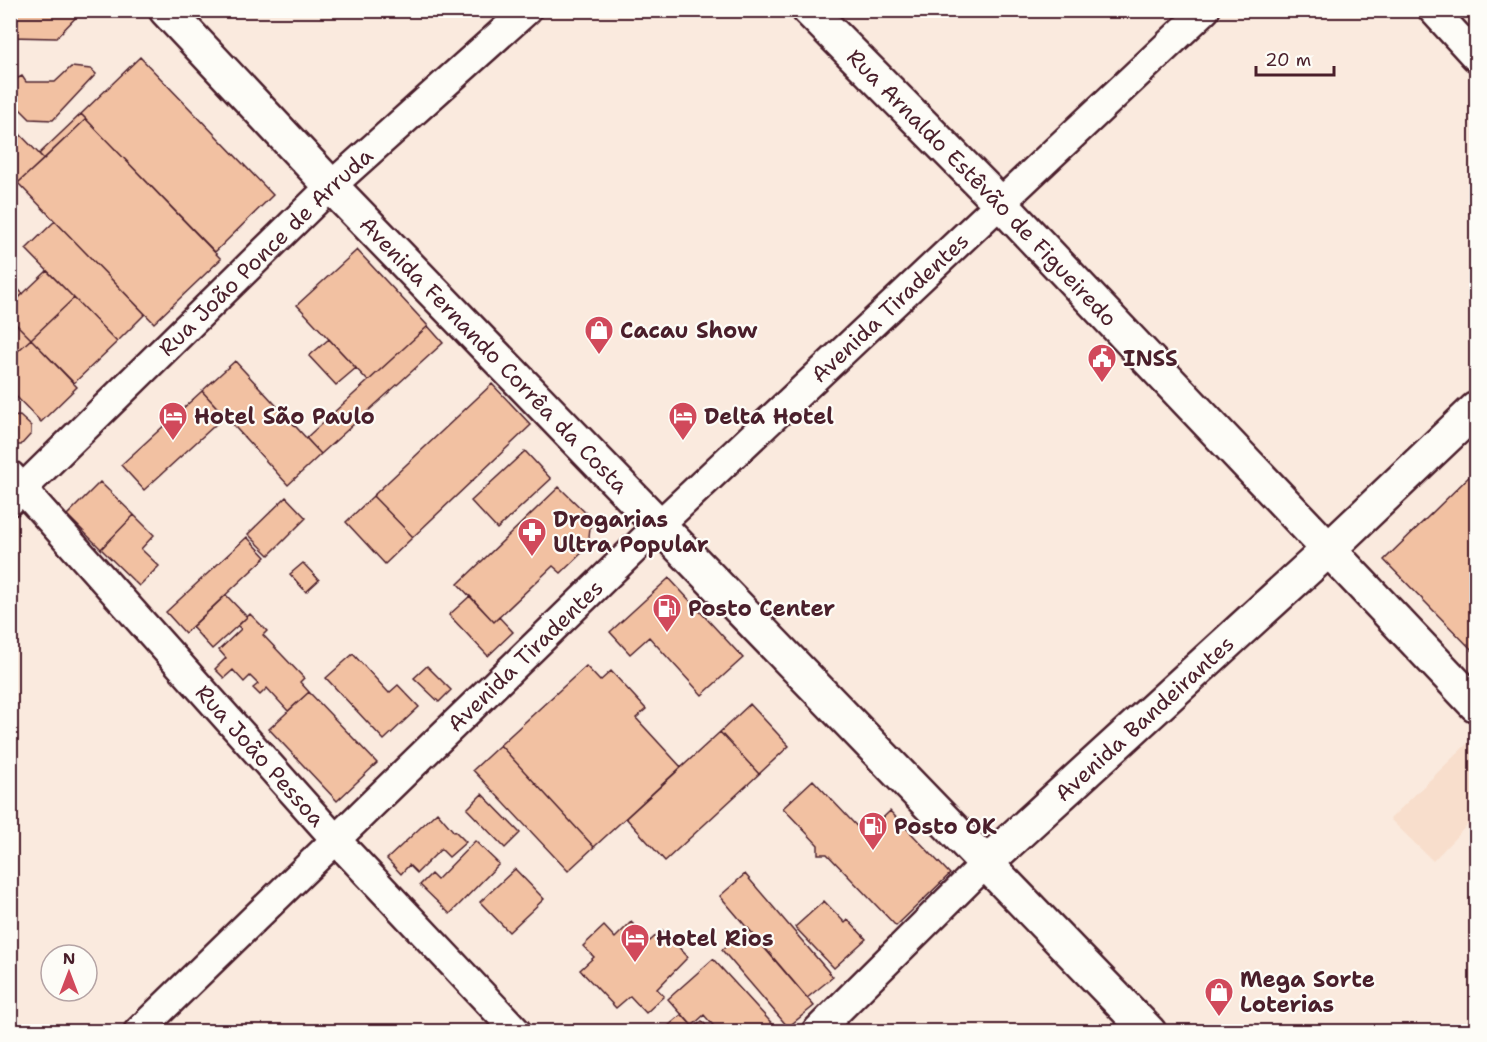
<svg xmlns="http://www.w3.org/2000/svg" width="1487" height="1042" viewBox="0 0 1487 1042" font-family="'Shantell Sans',sans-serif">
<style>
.built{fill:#f8decc}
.building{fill:#f2c1a2;stroke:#4a1f2b;stroke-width:1.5}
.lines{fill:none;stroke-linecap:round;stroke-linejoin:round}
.minor-casing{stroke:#4a1f2b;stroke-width:33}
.major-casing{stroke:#4a1f2b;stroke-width:38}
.minor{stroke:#fdfcf7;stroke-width:28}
.major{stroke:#fdfcf7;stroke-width:33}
.labels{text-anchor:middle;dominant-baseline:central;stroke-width:4.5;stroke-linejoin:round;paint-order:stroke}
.street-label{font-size:22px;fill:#4a1f2b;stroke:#fdfcf7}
.poi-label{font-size:22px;font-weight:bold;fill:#4a1f2b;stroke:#fdfcf7;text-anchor:start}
</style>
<rect width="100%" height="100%" fill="#faeade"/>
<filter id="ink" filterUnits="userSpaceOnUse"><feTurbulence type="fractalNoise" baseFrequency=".0167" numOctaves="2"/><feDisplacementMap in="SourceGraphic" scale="12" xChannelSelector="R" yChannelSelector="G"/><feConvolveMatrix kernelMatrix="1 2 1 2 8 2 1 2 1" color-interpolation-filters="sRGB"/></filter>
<g filter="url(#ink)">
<path class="built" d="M 1476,735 L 1476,816 L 1433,861 L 1390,819 Z"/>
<path class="building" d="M 10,10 L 83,10 L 56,38 L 10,37 Z
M 140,57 L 273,195 L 215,252 L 81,114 Z
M 71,67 L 91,69 L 96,74 L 53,120 L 30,119 L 10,99 L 10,82 L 22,76 L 26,82 L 55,82 Z
M 81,114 L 86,119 L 44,159 L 39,154 Z
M 86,119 L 221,259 L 154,323 L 18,183 Z
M 10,124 L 44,159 L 10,190 Z
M 55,221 L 145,314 L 117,342 L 26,249 Z
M 357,250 L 428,326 L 368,381 L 297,305 Z
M 47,271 L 74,298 L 31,339 L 10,318 L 10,306 Z
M 10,281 L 23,294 L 10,306 Z
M 74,298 L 117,342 L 74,383 L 31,339 Z
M 10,318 L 31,339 L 10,358 Z
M 428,326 L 443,343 L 321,454 L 306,438 Z
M 31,339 L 77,387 L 41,422 L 10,390 L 10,358 Z
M 329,339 L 356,368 L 336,385 L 309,356 Z
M 235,361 L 321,454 L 288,485 L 202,391 Z
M 492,384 L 531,425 L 413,537 L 373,496 Z
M 202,391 L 225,416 L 144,490 L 121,465 Z
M 20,416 L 31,426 L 31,434 L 21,445 L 13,445 L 10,444 L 10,417 Z
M 525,451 L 551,479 L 497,529 L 471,501 Z
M 1476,470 L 1476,650 L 1474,652 L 1384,560 Z
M 100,482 L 134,515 L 101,549 L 67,515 Z
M 559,487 L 591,518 L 588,547 L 561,573 L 553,566 L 494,622 L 458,584 Z
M 373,496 L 413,537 L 385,564 L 346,522 Z
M 286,497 L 306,518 L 269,555 L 248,534 Z
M 134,515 L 154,535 L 141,549 L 159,566 L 139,586 L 101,549 Z
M 247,537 L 266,557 L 185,633 L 166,612 Z
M 303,563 L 319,580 L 306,592 L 290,574 Z
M 669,578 L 743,658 L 702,695 L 649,637 L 630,654 L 610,632 Z
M 226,595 L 247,617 L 212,649 L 192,627 Z
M 470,596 L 494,622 L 499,617 L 513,632 L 488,656 L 449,615 Z
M 250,614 L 267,631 L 263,635 L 304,678 L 300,682 L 309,692 L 288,711 L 267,688 L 260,695 L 253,688 L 258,684 L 250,676 L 244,682 L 233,670 L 224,678 L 215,669 L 226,658 L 219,650 L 241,629 L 238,626 Z
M 353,654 L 389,693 L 398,685 L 419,707 L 384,740 L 326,678 Z
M 427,666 L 451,690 L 439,702 L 414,678 Z
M 586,666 L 600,681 L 611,671 L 646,709 L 636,718 L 681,767 L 594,847 L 500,745 Z
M 309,692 L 377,763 L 337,801 L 269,729 Z
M 750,704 L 789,746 L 759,774 L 720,732 Z
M 720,732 L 759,774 L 665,861 L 626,818 Z
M 500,745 L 594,847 L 568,871 L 473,770 Z
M 813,780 L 865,835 L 890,811 L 950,874 L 896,926 L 827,854 L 818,854 L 818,845 L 783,808 Z
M 482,794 L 520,833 L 505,848 L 467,809 Z
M 437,812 L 454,832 L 455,831 L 466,842 L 449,857 L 441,849 L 417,873 L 409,865 L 401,874 L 387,859 Z
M 475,841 L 499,864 L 450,914 L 420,885 L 431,874 L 437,880 Z
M 515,869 L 544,899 L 509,932 L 480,902 Z
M 745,874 L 833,977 L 807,998 L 720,896 Z
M 824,901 L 845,923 L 848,920 L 866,939 L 834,968 L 795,927 Z
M 631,922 L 650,941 L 662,930 L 688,957 L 657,989 L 664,996 L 646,1013 L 630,996 L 616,1008 L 580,970 L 594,957 L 583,946 L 604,926 L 615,938 Z
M 748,928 L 814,1006 L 788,1027 L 722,950 Z
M 713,959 L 778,1030 L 776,1032 L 719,1032 L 704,1015 L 692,1026 L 668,999 Z
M 682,1014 L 694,1028 L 702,1021 L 712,1032 L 671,1032 L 667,1027 Z"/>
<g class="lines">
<g class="minor-casing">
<g id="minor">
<path d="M 1433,10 L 1476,57"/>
<path id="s1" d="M 10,475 L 336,840 L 517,1032"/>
<path id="s2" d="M 10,501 L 331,186 L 527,10"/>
<path id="s3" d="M 138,1032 L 660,524 L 1205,10"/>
<path d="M 816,1032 L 987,862"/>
</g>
</g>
<g class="major-casing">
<g id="major">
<path id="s4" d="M 166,10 L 331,186 L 1149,1032"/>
<path id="s5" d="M 809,10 L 1000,203 L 1476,705"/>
<path id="s6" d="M 987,862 L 1328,550 L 1476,409"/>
</g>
</g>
<use href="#minor" class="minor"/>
<use href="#major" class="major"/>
</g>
</g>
<defs>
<g id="shop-pin" transform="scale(1.5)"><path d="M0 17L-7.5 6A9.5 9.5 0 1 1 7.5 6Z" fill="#d1495b" stroke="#fdfcf7"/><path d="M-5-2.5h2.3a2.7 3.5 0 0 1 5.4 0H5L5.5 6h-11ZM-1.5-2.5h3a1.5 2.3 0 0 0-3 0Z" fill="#fff"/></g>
<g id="civic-pin" transform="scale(1.5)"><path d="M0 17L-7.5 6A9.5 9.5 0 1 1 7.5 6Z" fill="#d1495b" stroke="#fdfcf7"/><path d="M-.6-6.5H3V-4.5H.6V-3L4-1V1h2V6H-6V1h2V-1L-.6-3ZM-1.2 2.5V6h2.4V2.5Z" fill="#fff"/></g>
<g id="hotel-pin" transform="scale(1.5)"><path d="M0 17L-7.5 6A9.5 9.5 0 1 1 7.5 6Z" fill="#d1495b" stroke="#fdfcf7"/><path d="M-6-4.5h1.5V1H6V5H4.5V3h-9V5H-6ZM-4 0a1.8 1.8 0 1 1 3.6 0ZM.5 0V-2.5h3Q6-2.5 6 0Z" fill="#fff"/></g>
<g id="pharmacy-pin" transform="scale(1.5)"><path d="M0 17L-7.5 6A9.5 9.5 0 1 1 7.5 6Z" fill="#d1495b" stroke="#fdfcf7"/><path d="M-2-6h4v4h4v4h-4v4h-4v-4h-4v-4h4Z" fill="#fff"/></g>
<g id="fuel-pin" transform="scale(1.5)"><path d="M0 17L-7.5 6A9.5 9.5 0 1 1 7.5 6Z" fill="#d1495b" stroke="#fdfcf7"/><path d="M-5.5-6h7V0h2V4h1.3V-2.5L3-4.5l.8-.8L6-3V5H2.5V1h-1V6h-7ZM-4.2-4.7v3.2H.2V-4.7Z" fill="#fff"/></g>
</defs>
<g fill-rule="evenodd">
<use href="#shop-pin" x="599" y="330"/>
<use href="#civic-pin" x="1102" y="358"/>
<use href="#hotel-pin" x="173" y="416"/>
<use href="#hotel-pin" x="683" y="416"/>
<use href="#pharmacy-pin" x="532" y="532"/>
<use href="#fuel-pin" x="667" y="608"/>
<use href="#fuel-pin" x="873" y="826"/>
<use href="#hotel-pin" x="635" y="938"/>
<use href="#shop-pin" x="1219" y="992"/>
</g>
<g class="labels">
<g class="street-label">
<text stroke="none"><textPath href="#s5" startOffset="248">Rua Arnaldo Estêvão de Figueiredo</textPath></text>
<text stroke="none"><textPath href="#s2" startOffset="357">Rua João Ponce de Arruda</textPath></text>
<text stroke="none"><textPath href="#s3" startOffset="1044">Avenida Tiradentes</textPath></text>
<text stroke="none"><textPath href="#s4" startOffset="476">Avenida Fernando Corrêa da Costa</textPath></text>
<text stroke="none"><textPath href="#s3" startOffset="540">Avenida Tiradentes</textPath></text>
<text stroke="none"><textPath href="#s6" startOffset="213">Avenida Bandeirantes</textPath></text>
<text stroke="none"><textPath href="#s1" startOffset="376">Rua João Pessoa</textPath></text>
</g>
<g class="poi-label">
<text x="620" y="330">Cacau Show</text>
<text x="1123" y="358">INSS</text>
<text x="194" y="416">Hotel São Paulo</text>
<text x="704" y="416">Delta Hotel</text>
<text x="553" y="519">Drogarias<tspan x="553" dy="25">Ultra Popular</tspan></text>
<text x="688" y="608">Posto Center</text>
<text x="894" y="826">Posto OK</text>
<text x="656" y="938">Hotel Rios</text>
<text x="1240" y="979">Mega Sorte<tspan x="1240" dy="25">Loterias</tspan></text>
</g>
</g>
<rect width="1487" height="1042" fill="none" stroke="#fdfcf7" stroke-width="36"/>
<rect x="18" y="18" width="1451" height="1006" fill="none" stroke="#4a1f2b" stroke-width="2" filter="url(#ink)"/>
<g transform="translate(69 973)"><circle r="28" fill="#fdfcf7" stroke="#b5a4a5" stroke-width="1.5"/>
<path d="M0-4.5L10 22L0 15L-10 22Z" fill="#d1495b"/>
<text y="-9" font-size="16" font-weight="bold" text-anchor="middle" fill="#4a1f2b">N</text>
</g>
<path d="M1256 66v9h78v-9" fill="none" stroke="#4a1f2b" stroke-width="3"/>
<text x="1265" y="66" font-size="18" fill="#4a1f2b" stroke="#fdfcf7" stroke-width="4.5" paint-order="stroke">20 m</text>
</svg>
